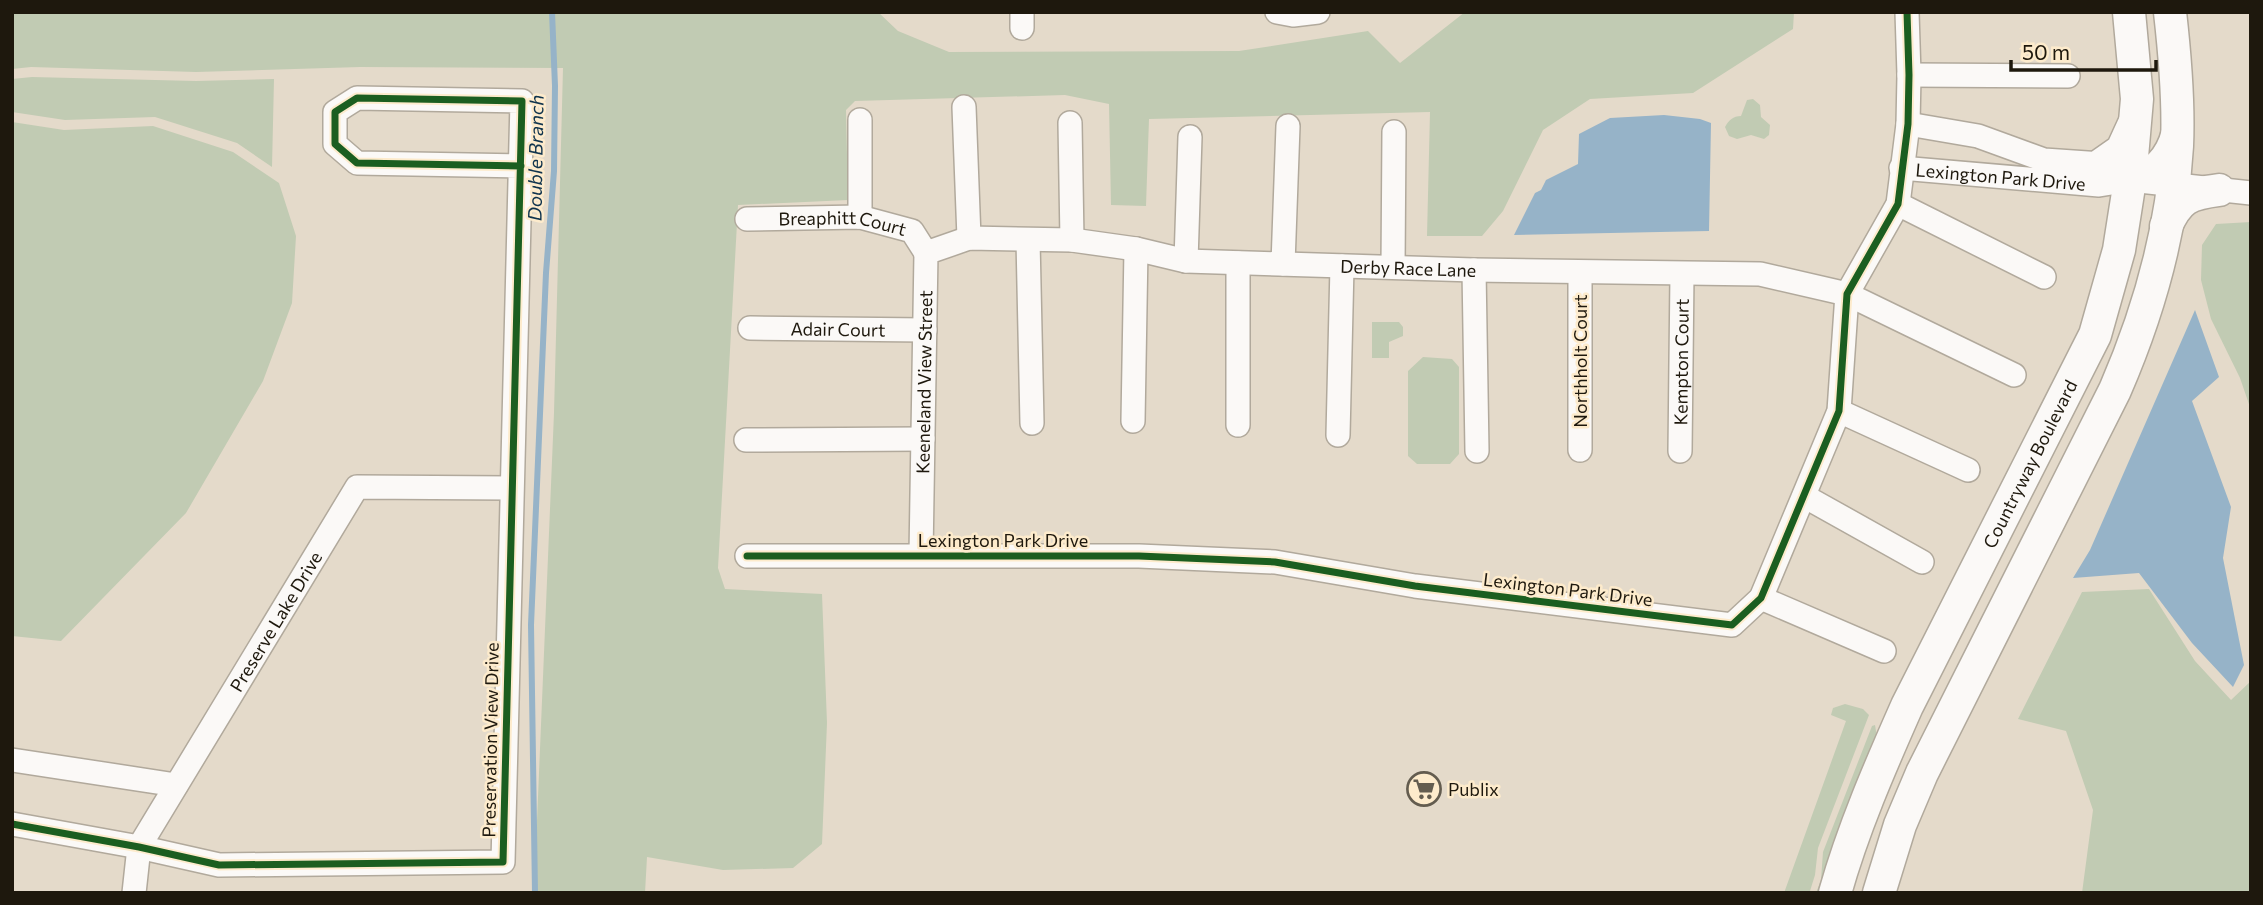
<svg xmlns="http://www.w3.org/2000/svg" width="2263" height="905" viewBox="0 0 2263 905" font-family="Commissioner,sans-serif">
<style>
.green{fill:#c1cbb3}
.water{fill:#96b3c8}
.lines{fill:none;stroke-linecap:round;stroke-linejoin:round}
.stream{stroke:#96b3c8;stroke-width:6}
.street-casing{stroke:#b1a99c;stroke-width:26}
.secondary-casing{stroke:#b1a99c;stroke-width:35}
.street{stroke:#fbf9f7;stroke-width:23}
.secondary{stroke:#fbf9f7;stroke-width:32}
.cycleway-casing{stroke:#fdebcc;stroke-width:11}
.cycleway{stroke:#1b5e20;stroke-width:7}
.labels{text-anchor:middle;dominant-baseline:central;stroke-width:5;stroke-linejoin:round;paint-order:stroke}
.street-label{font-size:18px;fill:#1e180d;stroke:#fdebcc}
.poi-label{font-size:18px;fill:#1e180d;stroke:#fdebcc;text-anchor:start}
.water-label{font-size:19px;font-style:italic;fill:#0f334d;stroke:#fdebcc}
</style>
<rect width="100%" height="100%" fill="#e4daca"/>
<path class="green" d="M 12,12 L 878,12 L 898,31 L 949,52 L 1239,51 L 1368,31 L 1400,63 L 1465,12 L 1794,12 L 1793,29 L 1693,93 L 1590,99 L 1543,130 L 1503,211 L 1482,236 L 1427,236 L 1430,112 L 1149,119 L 1146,206 L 1111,205 L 1109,104 L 1065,95 L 855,101 L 846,110 L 848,200 L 738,205 L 718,568 L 725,589 L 822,594 L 827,723 L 822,844 L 793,868 L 723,870 L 647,857 L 645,893 L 534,893 L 554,413 L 563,68 L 360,67 L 196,72 L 31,67 L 12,69 Z
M 32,77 L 196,81 L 274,79 L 272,167 L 237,143 L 155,117 L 65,120 L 12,112 L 12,79 Z
M 1753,99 L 1760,105 L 1761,117 L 1770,125 L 1769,135 L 1764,139 L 1751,135 L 1737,139 L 1729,136 L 1725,127 C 1729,120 1733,116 1741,116 L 1747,100 Z
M 12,122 L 64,130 L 153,126 L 233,152 L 279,183 L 296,236 L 292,303 L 263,381 L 186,513 L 61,641 L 12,636 Z
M 2251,222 L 2251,410 L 2240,378 L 2211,319 L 2201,280 L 2202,245 L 2216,224 Z
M 1372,322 L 1399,322 L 1403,327 L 1403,336 L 1389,342 L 1389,358 L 1372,358 Z
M 1423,357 L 1452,359 L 1459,367 L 1459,454 L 1450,464 L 1417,464 L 1408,456 L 1408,371 Z
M 2149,589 L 2195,661 L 2231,700 L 2251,681 L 2251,893 L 2082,893 L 2093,810 L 2066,731 L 2018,719 L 2082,592 Z
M 1845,704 L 1863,709 L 1869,715 L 1818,848 L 1815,875 L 1810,891 L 1784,893 L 1846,721 L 1831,715 L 1833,708 Z
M 1875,725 L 1877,737 L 1838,830 L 1820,893 L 1816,893 L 1821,880 L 1823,852 L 1872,726 Z"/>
<path class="water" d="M 1664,115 L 1700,119 L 1711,123 L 1709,231 L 1514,235 L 1535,193 L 1541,190 L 1546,180 L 1578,164 L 1579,134 L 1610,118 Z
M 2195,310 L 2219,377 L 2192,401 L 2231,507 L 2223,558 L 2244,665 L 2233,687 L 2192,643 L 2139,573 L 2073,578 L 2090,550 Z"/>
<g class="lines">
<path class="stream" d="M 535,893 L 531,625 L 546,273 L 554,171 L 555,86 L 552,12"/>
<g class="street-casing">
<g id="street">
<path d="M 1277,12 L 1293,15 L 1318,12"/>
<path d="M 1022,28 L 1022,12"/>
<path d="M 1909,75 L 2068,76"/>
<path d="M 964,107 L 969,238"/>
<path d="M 860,120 L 860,217"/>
<path d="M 1070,123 L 1072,240"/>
<path d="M 1908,124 L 1978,136 L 2044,160 L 2102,164 L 2115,172"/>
<path id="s1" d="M 1901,168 L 2099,185 L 2130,180 L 2251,193"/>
<path d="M 2130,180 C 2152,170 2167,157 2173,133"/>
<path d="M 1898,204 L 2044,277"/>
<path id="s2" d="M 747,219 L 860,217 L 912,231 L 926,253"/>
<path d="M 1028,240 L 1032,423"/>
<path d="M 1186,261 L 1190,137"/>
<path d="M 1283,264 L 1288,126"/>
<path d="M 1393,267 L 1394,132"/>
<path d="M 1474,270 L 1477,451"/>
<path d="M 1580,273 L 1580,450"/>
<path id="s3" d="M 750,328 L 925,330"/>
<path d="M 1839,411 L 1968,470"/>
<path d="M 1133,421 L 1136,249"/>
<path d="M 1238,425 L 1238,263"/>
<path d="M 1338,435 L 1342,266"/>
<path d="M 746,440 L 923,439"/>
<path id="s4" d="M 1680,451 L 1682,274"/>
<path d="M 1804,496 L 1922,562"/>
<path id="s5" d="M 921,555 L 926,253 L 969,238 L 1072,240 L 1136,249 L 1186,261 L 1474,270 L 1760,274 L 1847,294 L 2014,375"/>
<path d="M 747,556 L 1139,556 L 1275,562 L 1415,586 L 1732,625 L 1761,598 L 1839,411 L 1847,294 L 1898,204 L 1908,124 L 1909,75 L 1907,12"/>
<path d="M 1761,598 L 1884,651"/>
<path d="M 12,760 L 176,785"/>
<path d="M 12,824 L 139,847 L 219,865 L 503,862 L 522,101 L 357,98 L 335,112 L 335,144 L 357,163 L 521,166"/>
<path id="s6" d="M 134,893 L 139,847 L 357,487 L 511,488"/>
</g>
</g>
<g class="secondary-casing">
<g id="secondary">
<path d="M 2102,164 L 2122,150 L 2133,126"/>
<path d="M 2166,226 C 2179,198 2188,194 2219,190"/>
<path id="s7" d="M 1835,893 C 1853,829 1880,767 1907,706 L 2095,335 L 2119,250 L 2130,180 L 2137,99 L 2129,12"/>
<path d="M 1879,893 L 1900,825 L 1922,773 L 2115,390 C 2148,314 2172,230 2177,146 C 2179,102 2175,56 2170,12"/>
</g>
</g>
<use href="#street" class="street"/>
<use href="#secondary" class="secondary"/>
<g class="cycleway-casing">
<path id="cycleway" d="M 747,556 L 1139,556 L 1275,562 L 1415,586 L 1732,625 L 1761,598 L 1839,411 L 1847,294 L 1898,204 L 1908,124 L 1909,75 L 1907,12
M 12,824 L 139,847 L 219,865 L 503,862 L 522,101 L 357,98 L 335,112 L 335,144 L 357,163 L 521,166"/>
</g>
<use href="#cycleway" class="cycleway"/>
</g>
<defs>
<g id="supermarket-ring" transform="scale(1.75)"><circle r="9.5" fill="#fdebcc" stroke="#635c4f" stroke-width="1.5"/><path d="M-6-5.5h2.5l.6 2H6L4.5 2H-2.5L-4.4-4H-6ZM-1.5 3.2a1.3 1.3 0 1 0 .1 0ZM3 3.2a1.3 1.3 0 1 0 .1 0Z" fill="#635c4f"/></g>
</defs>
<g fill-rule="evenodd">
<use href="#supermarket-ring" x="1424" y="789"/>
</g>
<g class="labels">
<g class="street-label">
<text stroke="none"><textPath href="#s1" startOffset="100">Lexington Park Drive</textPath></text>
<text stroke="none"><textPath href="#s2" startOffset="96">Breaphitt Court</textPath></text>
<text stroke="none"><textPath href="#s5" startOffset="789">Derby Race Lane</textPath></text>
<text stroke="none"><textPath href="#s3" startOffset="88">Adair Court</textPath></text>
<text transform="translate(1580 361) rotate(-90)">Northholt Court</text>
<text stroke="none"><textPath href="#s4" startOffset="89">Kempton Court</textPath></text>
<text stroke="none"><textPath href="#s5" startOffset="173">Keeneland View Street</textPath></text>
<text stroke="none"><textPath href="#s7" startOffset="472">Countryway Boulevard</textPath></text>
<text x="1003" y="540">Lexington Park Drive</text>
<text transform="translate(1568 589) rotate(7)">Lexington Park Drive</text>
<text stroke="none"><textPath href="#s6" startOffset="310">Preserve Lake Drive</textPath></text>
<text transform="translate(490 740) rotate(-89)">Preservation View Drive</text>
</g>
<g class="poi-label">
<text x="1448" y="789">Publix</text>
</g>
<g class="water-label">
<text transform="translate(535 158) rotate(-89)">Double Branch</text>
</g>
</g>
<rect width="2263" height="905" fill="none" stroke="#1e180d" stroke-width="28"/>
<path d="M2011 60v10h145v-10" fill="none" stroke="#1e180d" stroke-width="3.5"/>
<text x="2022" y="60" font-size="21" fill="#1e180d" stroke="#fdebcc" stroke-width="5" paint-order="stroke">50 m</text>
</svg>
